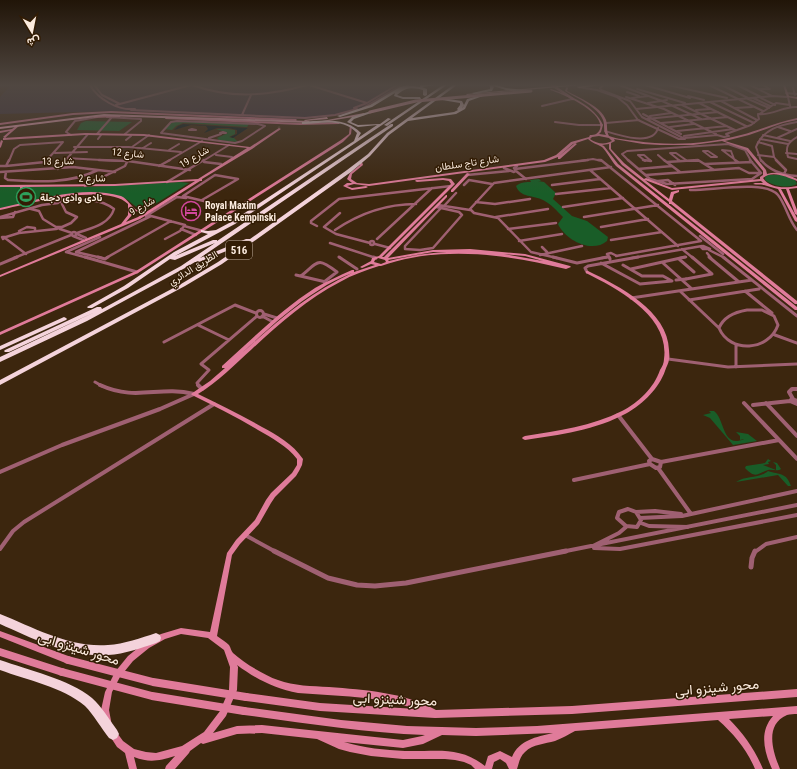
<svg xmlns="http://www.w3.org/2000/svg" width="797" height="769" viewBox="0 0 797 769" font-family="'Roboto Condensed',Vazirmatn,sans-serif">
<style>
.education{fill:#3a2e3c}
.green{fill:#195d28}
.water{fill:#061a1c}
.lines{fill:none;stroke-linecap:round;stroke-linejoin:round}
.secondary-tunnel{stroke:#59442d;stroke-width:2.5;stroke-dasharray:2.5 1.5;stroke-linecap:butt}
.street-far4{stroke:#9f6072;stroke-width:2}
.street-far3{stroke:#9f6072;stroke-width:2.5}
.street-far2{stroke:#9f6072;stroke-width:3}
.street-far1{stroke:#9f6072;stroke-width:4}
.street{stroke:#9f6072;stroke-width:5}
.secondary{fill:#e07b9a;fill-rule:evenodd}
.primary{fill:#f4a6bc;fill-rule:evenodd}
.highway{fill:#f4d3db;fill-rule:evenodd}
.street-bridge{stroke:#9f6072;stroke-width:3}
.secondary-bridge-far1{stroke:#e07b9a;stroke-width:2.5}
.secondary-bridge{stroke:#e07b9a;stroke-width:8}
.primary-bridge{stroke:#f4a6bc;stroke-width:3}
.labels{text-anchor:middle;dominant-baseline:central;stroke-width:3;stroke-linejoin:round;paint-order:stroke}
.far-street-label{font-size:10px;fill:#fbebde;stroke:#321c04}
.far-poi-label{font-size:10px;font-weight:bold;fill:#fbebde;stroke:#321c04;text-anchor:start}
.shield{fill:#321c04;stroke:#bfad9d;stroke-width:1}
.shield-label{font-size:11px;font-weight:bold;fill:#fbebde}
.near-street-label{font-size:14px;fill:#fbebde;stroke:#321c04}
</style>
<rect width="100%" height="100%" fill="#3c260e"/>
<path class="education" d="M 11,85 L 407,85 L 400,87 L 372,104 L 344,114 L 326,117 L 297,119 L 120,111 L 0,114 L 0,97 Z"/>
<path class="green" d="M 86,121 L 132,122 L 119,131 L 77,130 L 81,123 Z
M 189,121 L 249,124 L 247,127 L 183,123 L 176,126 L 172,130 L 164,129 L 173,122 Z
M 216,129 L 227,129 L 235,130 L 235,134 L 229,137 L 234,138 L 238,142 L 219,140 L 217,138 L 228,133 Z
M 768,175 L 782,175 L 795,180 L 797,184 C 787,189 773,186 765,180 L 765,177 Z
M 539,179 L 541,181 L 538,181 L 544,182 L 556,193 L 553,199 L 572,216 L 587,221 L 608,237 L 607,241 C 592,254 565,240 558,224 L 563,217 C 557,211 551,204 543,200 C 534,195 520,198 516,186 C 520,182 527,182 531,182 L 530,180 Z
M 180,182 L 189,183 L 144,211 C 134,208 130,198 118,196 C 79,189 39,201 0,208 L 0,187 L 90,187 Z
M 709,411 L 714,411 C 725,419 722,449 744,439 L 740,440 L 740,436 L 736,432 L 748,434 L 757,441 L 733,445 L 710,418 L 703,415 L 711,413 Z
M 768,459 L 771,461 L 768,462 L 769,464 L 763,465 L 776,470 L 776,465 L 773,462 L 777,463 L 781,469 C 777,472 773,469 768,470 C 756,474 756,479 745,468 L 746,466 L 765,463 Z
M 768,471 C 780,475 786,472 791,486 L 788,486 L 778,475 L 736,482 C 746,475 759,479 768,471 Z"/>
<path class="water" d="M 183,124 L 248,128 L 233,138 L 230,137 L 237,134 L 237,130 L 229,128 L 217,128 L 204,133 L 208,129 L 206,126 L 191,125 L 174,130 L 178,126 Z"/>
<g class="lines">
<path class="secondary-tunnel" d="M 278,128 L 280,127"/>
<path class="street-far4" d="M 90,85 C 98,99 118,111 135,109 L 128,109
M 94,85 L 102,95 L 120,104
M 192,85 C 231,99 268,96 307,85
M 309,85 L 367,103
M 619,85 L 662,101 L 701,119
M 645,85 L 690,98
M 668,85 L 727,98
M 709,85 L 763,111
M 722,85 L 748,98
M 737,85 L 761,97
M 750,85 L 772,96
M 578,87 L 597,90 L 617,97 L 627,105 L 638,120 L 679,139 L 685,139 L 642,117 L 630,101 L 601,90 L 600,88 L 604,85
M 793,88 L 795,95
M 637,89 L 685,103
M 759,89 L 770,89 L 763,85
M 627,92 L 639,96
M 786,93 L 797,94
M 688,96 L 704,100
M 626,97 L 664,109 L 716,134
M 632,98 L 648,96
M 746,98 L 769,108
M 753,98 L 770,106
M 761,98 L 775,105
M 721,101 L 757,120
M 710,102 L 754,123
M 648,103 L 667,100
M 699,103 L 746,126
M 116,105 L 191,85
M 682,105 L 735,130
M 542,106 L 572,99
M 354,108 L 367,103 L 397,85
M 363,108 L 402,85
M 735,108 L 752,107
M 636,109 L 773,96 L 788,97 L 790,106
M 131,110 L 305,118 L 335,115 L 357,109
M 696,110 L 710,109
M 643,114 L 681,134
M 758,114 C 772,116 783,106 797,107
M 242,115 L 251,95
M 650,116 L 671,113
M 107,117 L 141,119 L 141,121 L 125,134
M 646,119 L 718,112
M 177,121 L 258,124 L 265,126 L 242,141 L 235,143 L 161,133 L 171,122 Z
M 555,122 L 579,125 L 602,125
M 606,123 L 639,120
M 661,123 L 728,117
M 670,127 L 693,124
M 778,127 L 790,131
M 192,129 L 196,130 L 189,130 Z
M 605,131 C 618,135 653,147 658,128
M 677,131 L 727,126
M 223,132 L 226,133 L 220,133 Z
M 97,134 L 112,117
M 71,135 L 66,132 L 75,121 L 97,117
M 763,135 L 790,141
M 684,136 L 733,129
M 797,137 C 788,142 785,147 788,157 L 797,159
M 209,138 L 221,134
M 685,138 L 717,135 L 724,137 L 729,136 L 726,134 L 751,125 L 759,119 L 758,115 L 776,103 L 790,105
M 777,138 L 797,129
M 98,139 L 101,135
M 760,139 L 788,144
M 126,140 L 131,136
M 758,142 L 772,146 L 774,157 L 777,161
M 74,147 L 129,147 L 181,152
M 132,147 L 149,135
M 143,148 L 151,143
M 169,150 L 179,144
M 722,150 L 731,151 L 734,159 Z
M 703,151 L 708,151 L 717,157 L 711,157 Z
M 55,153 L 87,152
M 786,153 L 797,154
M 216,155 L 232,157
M 658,155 L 665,161
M 758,155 L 774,157
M 65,158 L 120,161
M 734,159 L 736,161
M 9,161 L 14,149 L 20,145 L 63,142 L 46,161
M 65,161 L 88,134
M 168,161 L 202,141
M 203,161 L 229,145
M 580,161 L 593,159 L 602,161
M 629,161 L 622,154 L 627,151 L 728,144 L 745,150 L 751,161
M 645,161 L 638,155 L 644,155 L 651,161
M 680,161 L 670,153 L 676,153 L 686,160
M 688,161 L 699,161
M 761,161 L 756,147 C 763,129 780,125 797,122"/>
<path class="street-far3" d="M 99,160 L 128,161 L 190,170
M 598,160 L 601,160 L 701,241 L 616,256
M 628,160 L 650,179 L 667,184 L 752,179 L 761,173 L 750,160
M 643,160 L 651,161 L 649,160
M 664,160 L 680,172
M 678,160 L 680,161
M 735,160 L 738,162
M 761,160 C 770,171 782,175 797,176
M 776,160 L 786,170 L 784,174
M 204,162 L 221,164
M 667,162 L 698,160 L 714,170
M 705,164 L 752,162
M 0,166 L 6,166
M 6,166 L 9,160
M 6,166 L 45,162 L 47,160
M 159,166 L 170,160
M 504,168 L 514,172 L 516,171 L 514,168 L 517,166
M 58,169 L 66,160
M 515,169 L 588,160
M 638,169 L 672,166
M 590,170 L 678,246
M 516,171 L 526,179
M 0,172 L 73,167 L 115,172
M 6,172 L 5,178 L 8,180 C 39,182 69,184 98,170
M 467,175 L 509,171
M 646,175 L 739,168 L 749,173 L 760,173
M 658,181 L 668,180 L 675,185
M 167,182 L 204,160
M 464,185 L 469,180 L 492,184
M 552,185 L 600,179
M 85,186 L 125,166 L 127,162
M 690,190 C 709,191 765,179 778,195 C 786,205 788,219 797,230
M 556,194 L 611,188
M 202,200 L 238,179 L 215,175 L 183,196 L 212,203 L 239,206
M 60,202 L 62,196
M 64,202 C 82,200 99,197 114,209 C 109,225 91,228 77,233
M 476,202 L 495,204 L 530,199
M 62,204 L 66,212 L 77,217 L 71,223 L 62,227
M 438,205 L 470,210
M 444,206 L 456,193
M 436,207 L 441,208
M 563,207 L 623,198
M 441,208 L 459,212 L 462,215 L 433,248 L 420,250 L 405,249 L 405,246 Z
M 31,209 L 39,211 L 43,219 L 56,227
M 340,213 L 324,227 L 336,234 L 370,243
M 146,216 L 177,197 L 186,198
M 0,217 L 42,205 L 58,203
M 496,217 L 548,209
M 584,217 L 658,205
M 0,218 L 13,217 L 15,212
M 184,226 L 203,231
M 317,226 L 311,223 L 311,221 L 339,199 L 451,186
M 56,227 L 62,227 L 56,229 Z
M 601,227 L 648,219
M 60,229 L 72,233
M 181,229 L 196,235
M 508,229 L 556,223
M 335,230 C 360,213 386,204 416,204
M 19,231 L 27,227 L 35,228 L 35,231
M72 234a2 2 0 1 1 4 0a2 2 0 1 1-4 0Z
M 77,234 L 86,238
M 73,236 L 83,240
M 700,236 L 723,254
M 2,237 L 6,237 L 3,239 Z
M 6,237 L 19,233 L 56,229
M 5,238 L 26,254
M 377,239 L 432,188
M 611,240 L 662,232
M370 243a2 2 0 1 1 4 0a2 2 0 1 1-4 0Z
M 519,241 L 562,234
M 330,243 L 376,258
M 375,244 L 390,248
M 703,246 L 710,249 L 703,249 L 701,247 Z
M 542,247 L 547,252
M 682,249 L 693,258
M 709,250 L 725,258
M 707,253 L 711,258
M 540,255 L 582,246
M 339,257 L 341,258
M 14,258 L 71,235
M 88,258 L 66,252 L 100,237
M 102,258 L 76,252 L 151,216 L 185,225 L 180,231 L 165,239
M 106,258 L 171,221
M 557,258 L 531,252 L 498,218 L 474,213 L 470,209 L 494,183 L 611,167
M 602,258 L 608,257
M 610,258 L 607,254 L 611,253 L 617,256
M 632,258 L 702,246
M 680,258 L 686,257"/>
<path class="street-far2" d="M 85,257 L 137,272
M 98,257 L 105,259 L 108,257
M 339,257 L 357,269
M 374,257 L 376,258
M 553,257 L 577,263 L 607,257
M 609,257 L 610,259
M 709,257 L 739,282
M 723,257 L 797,316
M 679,259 L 694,272
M 601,263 L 640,284 L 672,281 L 663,276 L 642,276 L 623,265
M 663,263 L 692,289
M 0,264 L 17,257
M 631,269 L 685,257
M 587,272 L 585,268 L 588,266 L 638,257
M 296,275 L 326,282
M 301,276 C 319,261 317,257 337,272 L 324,282
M 686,279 L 712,274 L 692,257
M 680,291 L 719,328
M 745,291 L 772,313
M 631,298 L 752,280
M 689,300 L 759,289
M 747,310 L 762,310 L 774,316 L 778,325 C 769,351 730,354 719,328 C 724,316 735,312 747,310 Z
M256.5 314a3.5 3.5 0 1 1 7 0a3.5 3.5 0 1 1-7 0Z
M 264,314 L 277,318
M 262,316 L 273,322
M 198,325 L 229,340
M 775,335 L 797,343
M 164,342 L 235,305 L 256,313
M 736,345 L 736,367
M 668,359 L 728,367 L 797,364
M 95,382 L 102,386
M 199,386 L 197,383 L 209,370 L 201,364 L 257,316"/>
<path class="street-far1" d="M 100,385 C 137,402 159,385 194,394
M 198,385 L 202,389
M 793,399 L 789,392 L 792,389 L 797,389
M 797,401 L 792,399 L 790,401 L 797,404
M 744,403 L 797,459
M 766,403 L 797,436
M 753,405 L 790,401
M 618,415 L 652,459
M 652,459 L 661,462 L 660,467 L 656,468 L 650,464 L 649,461 Z
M 661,462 L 779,440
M 658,468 L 691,514
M 0,472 L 62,445 L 160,409 L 194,394
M 574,480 L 650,464
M 628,509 L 636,512 L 641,520 L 637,527 L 626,526 L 617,518 L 619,512 Z
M 636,512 L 655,511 L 681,514
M 640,518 L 682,516 L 797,491
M 641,523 L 649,526 L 688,527
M 245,535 L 276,552
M 593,546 L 619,533 L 626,527
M 594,548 L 620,549 L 797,515
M 0,549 L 13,531 L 24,522 L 214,404
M 561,552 L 797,505
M 755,552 L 766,544 L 797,537"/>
<path class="street" d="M 274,551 L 328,578 L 357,585 L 375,586 L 406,583 L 566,551
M 751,567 L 752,558 L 755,551"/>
<path class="secondary" d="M 548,85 L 558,85 L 557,86 Z
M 783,85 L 785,85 L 789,96 L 797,97 L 797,99 L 787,97 Z
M 567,87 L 568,88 L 567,91 C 579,98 601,106 606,120 C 608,126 606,131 609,136 C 617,139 628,140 636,141 C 671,146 707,144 741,135 C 760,130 777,122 797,118 L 797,120 L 783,123 L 749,135 L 725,141 L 748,148 L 766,170 L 767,174 C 777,171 787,174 797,179 L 797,181 C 786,177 773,170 763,178 C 770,189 786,188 797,186 L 797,188 L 789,189 L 797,210 L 797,215 L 795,214 L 786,189 L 781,189 L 797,218 L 797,222 L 795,221 L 778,189 C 773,188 768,186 764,185 C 760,184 757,185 753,184 L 755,183 L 763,183 L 761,181 L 672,190 L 645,180 L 669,199 L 671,192 L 679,190 L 679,192 L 674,194 L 672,201 L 797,301 L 797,304 L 795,304 L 671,204 L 669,204 L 669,202 L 622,165 L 609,149 L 609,144 L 602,145 L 604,146 L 618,164 L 797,307 L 797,310 L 795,310 L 616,166 C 611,160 607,152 602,147 C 597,144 592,143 588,139 L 573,144 L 558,157 L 545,162 L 369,186 L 354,184 L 347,186 L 352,188 L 366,186 L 368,187 L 366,188 L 352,190 L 343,186 L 347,183 L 352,183 L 347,179 L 350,173 L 360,165 L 360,162 L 361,161 L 362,162 L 363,165 L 352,174 L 351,179 L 357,183 L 369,184 L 544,160 L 556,155 L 571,142 L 589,137 L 590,135 C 595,135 598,134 600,129 C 605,112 563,94 550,90 L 551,89 C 570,95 595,106 603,125 L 601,132 L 599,134 L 606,135 C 603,130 605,125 603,120 C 598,107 577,98 565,91 L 566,88 ZM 599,136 L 609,138 L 612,141 C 605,145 597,144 590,139 L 592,137 ZM 614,139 L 643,144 L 660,145 L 693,145 L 722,141 L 746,150 L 763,171 L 763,175 L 760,177 L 760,179 L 672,188 L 646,178 L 644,179 L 624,163 L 611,149 L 611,143 L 615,141 Z
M 111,111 L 296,119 L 297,120 L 296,121 L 111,113 L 73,115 L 0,125 L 0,123 L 73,113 Z
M 121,115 L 120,117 L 94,118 L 93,117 L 94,116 Z
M 166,117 L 300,123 L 339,122 L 340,123 L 339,124 L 300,125 L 165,119 Z
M 17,125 L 19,126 L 5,138 L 3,137 L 10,131 L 0,133 L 0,131 L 12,129 Z
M 350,125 L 352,126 L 351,134 L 343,142 L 138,273 L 0,335 L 0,332 L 136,271 L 341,140 L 349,134 Z
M 279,128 L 281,129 L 252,149 L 202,179 L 202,181 L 200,181 L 140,219 L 0,277 L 0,275 L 121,224 L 128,215 L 128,204 C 107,182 27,204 0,210 L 0,208 L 22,203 L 20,187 L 0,187 L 0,185 L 115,184 L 198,179 L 247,148 L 144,136 L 85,135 L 4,140 L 3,140 L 3,138 L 85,133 L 144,134 L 250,147 ZM 195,181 L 146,212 C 143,211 140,211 137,210 C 131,207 128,199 121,196 C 90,187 56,195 25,202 L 23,187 L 115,186 ZM 131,208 L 135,211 L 144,213 L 138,217 L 126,222 L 132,215 Z
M 1,140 L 3,141 L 1,147 L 0,148 L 0,143 Z
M 575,143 L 577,144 L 560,159 L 558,159 L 558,157 Z
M 467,173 L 470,174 L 453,192 L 451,192 L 451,190 Z
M 443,178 L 451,179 L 455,184 L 382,257 L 384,257 L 446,195 L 447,195 L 447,197 L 388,258 L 433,250 L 470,249 L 525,254 L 570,266 L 571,267 L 566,269 C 505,254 441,245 381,266 L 379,266 C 366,270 352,275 340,282 C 307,299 279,324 252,349 C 235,364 218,382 198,394 C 219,404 241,415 262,427 C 277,435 293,444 303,459 L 302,465 L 299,471 L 296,476 L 275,497 L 271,503 L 259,524 L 240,544 L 232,555 L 217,636 C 221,639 226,642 229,645 C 231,648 231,651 233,653 C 244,663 264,675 278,680 C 294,686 312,686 329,687 C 365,690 403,692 436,710 L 572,706 L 797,689 L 797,697 L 572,714 L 435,718 L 320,711 L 246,701 L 243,700 L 242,697 L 243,694 L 246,693 L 320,703 L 416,709 C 378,696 337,696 298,693 C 275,689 256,679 237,665 L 238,667 L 237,690 L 226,716 L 213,733 L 237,726 L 262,725 L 403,740 L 422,736 L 425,735 C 365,733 304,723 244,715 L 241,714 L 240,711 L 241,708 L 244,707 L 341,720 L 407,726 L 476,728 L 537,726 L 797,706 L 797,714 C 794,714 790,714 787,715 C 764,725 773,752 780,769 L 772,769 C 764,751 759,732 773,716 L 729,719 C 744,734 755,750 763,769 L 755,769 C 747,750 734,734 718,720 L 575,731 C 568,735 562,738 555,741 C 545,744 533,744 525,752 C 520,756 519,763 517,769 L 509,769 L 506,763 L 500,759 L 494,762 L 492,769 L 475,769 L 471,765 L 464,762 L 455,760 L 445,759 L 403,759 L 371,756 L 350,752 L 339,749 L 317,739 L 262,733 L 237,734 L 203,744 L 201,743 L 190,751 L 189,753 L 175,769 L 165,769 L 166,766 L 175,756 C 158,761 150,763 134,757 L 137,769 L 129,769 L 125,753 L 117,747 L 106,730 L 101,710 L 105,692 L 115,672 L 128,656 L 144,643 L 161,634 L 181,628 L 210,632 L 227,553 L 236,540 L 255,520 L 266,500 L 271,493 L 292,473 L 297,465 L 297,459 C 287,446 272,438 258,430 C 237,417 214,406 192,395 L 191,394 L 210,381 L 225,368 L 222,368 L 222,366 C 252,339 281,310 315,288 C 327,281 339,276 352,270 L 354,270 L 354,272 L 375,265 L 371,264 L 362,268 L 360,267 L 371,261 L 372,258 L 379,256 L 451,184 L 449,181 L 443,180 L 417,182 L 415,181 L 416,180 ZM 433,252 L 447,252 C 427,253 409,256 389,261 L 388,260 ZM 504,254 L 525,256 L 543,261 ZM 378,258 L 385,260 L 386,262 L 381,264 L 374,262 L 375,260 ZM 352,273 C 309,293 276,322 242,353 C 266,331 290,308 319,290 C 329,283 340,278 352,273 ZM 181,634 L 208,638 L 224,650 L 230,667 L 229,690 L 220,711 L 204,732 L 182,746 L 156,753 L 146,752 L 134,749 L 123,741 L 112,726 L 109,710 L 112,692 L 120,677 L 133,661 L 149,648 L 165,639 ZM 553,733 C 536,737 519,740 512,757 L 500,751 L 488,756 L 485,766 C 459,745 435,752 405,751 C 385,750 364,748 344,742 L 403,748 L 423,744 L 442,735 L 476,736 Z
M 586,271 L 588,271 C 619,286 668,311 669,350 C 669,353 670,357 669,359 C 669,363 666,367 665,371 C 659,388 643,404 627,413 C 596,430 559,435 525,440 L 523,439 L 522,438 L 523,437 L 525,436 C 558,431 592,426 622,411 C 638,403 654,388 660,370 C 662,367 664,363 664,359 C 670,316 618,289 586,273 Z
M 0,631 L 71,657 L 72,660 L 71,663 L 68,664 L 0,637 Z
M 0,648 L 62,668 L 65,669 L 66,672 L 65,675 L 62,676 L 0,656 Z"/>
<path class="primary" d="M 568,85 L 583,85 L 467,95 L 466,94 Z
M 589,85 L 602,85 L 579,88 L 578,87 Z
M 364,113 L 365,115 L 323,122 L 322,121 Z
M 104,114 L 309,121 L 310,122 L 309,123 L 104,116 L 0,129 L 0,127 Z
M 327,117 L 328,119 L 305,121 L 304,120 Z"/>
<path class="highway" d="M 407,85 L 420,87 L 420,85 L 436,85 L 422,87 L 427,89 L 427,95 L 425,96 L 423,95 L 423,90 C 414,87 405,87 397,95 L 403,97 L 420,97 L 421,99 L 403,99 L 394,96 L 395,93 L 372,107 L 340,117 L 337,116 L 370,105 L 400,87 Z
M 443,85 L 447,85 L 387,126 L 384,125 Z
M 453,85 L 457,85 L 412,118 L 454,112 L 458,110 L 457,109 L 460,105 L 460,103 L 442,100 L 442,98 L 462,101 L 464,105 L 462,108 L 463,107 L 467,99 L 481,95 L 483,96 L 469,101 L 465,109 L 456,114 L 408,121 L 389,135 L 370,156 L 351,172 L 222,264 L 185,286 L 0,385 L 0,380 L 181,284 L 218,262 L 244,244 L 199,262 L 195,262 L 185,268 L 87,321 L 0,362 L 0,357 L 95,312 L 9,352 L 5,352 L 4,351 L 5,350 L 97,307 L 101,307 L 102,309 L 181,266 L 215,243 L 175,260 L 170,259 L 128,288 L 92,308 L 88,308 L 87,307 L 124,286 L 174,252 L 208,234 L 201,232 L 201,230 L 208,231 L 216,230 L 231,222 L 354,141 L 357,133 C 344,118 321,123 303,124 L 302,124 L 302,122 C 321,120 347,117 361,133 L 358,138 L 377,125 L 358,127 L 347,122 L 352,117 L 371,111 L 371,113 L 354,119 L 351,122 L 358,125 L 380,124 L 388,118 L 391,119 L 235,224 L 175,256 L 213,240 L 217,240 L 217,241 L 391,124 L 393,124 L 393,126 L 200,258 L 246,239 L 250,239 L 347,170 L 368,154 L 387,133 Z
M 489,85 L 497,85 L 506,88 L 525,90 L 523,91 L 506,90 L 493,86 L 494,87 L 492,91 L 474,94 L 472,93 L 490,89 L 490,87 Z
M 64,317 L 66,318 L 67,319 L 66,320 L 0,350 L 0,346 Z
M 0,614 C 35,628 70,648 108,645 C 124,644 141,638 156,633 L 160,635 L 161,638 L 160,641 L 156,643 C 141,648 125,654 108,655 C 70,658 34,639 0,624 Z
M 0,660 C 28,670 69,679 92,698 C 102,707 109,719 117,730 L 119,734 L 117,738 L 113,740 L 109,738 C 101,728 94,715 85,706 C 63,687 27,680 0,670 Z"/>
<path class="street-bridge" d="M 676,280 L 686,279"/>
<path class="secondary-bridge-far1" d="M 552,85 L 573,99"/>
<path class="secondary-bridge" d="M 68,660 L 153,682 L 246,697
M 62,672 L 152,696 L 244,711"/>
<path class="primary-bridge" d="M 370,112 L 416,101 L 531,91"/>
</g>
<linearGradient id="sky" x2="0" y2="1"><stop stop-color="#211508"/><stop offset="0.44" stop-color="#504741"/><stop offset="1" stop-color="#504741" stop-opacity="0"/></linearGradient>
<rect width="797" height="193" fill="url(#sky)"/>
<defs>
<g id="stadium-ring" transform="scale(1)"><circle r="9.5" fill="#321c04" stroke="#2e9e5b" stroke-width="1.5"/><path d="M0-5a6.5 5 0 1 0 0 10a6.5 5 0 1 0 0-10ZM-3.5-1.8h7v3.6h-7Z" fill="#2e9e5b"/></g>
<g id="hotel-ring" transform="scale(1)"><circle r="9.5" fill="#321c04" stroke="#d1479c" stroke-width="1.5"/><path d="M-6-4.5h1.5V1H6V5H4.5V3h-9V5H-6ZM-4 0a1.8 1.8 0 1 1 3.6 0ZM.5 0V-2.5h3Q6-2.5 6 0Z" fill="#d1479c"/></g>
</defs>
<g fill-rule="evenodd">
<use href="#stadium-ring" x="26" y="197"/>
<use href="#hotel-ring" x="191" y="211"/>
</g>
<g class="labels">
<g class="far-street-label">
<text transform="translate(128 153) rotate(5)">شارع 12</text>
<text transform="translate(194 157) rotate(-31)">شارع 19</text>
<text transform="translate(58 161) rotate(-1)">شارع 13</text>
<text transform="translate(467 163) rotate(-8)">شارع تاج سلطان</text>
<text transform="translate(92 178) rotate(-1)">شارع 2</text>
<text transform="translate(142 206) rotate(-30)">شارع 9</text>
<text transform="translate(193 268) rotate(-32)">الطريق الدائري</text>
</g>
<g class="far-poi-label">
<text x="40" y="197">نادى وادى دجلة</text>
<text x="205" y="205">Royal Maxim<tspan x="205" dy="12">Palace Kempinski</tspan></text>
</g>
<rect class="shield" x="226" y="241" width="26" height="18" rx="3"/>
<g class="shield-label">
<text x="239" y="250">516</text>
</g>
<g class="near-street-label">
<text transform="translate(79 648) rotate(17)">محور شينزو ابى</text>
<text transform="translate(717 687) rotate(-5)">محور شينزو ابى</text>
<text transform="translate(395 699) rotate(2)">محور شينزو ابى</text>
</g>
</g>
<g transform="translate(32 32) rotate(170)" stroke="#321c04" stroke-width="3" paint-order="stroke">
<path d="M0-3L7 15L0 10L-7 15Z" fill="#fbebde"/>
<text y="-6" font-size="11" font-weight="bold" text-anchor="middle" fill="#fbebde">ش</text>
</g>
</svg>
